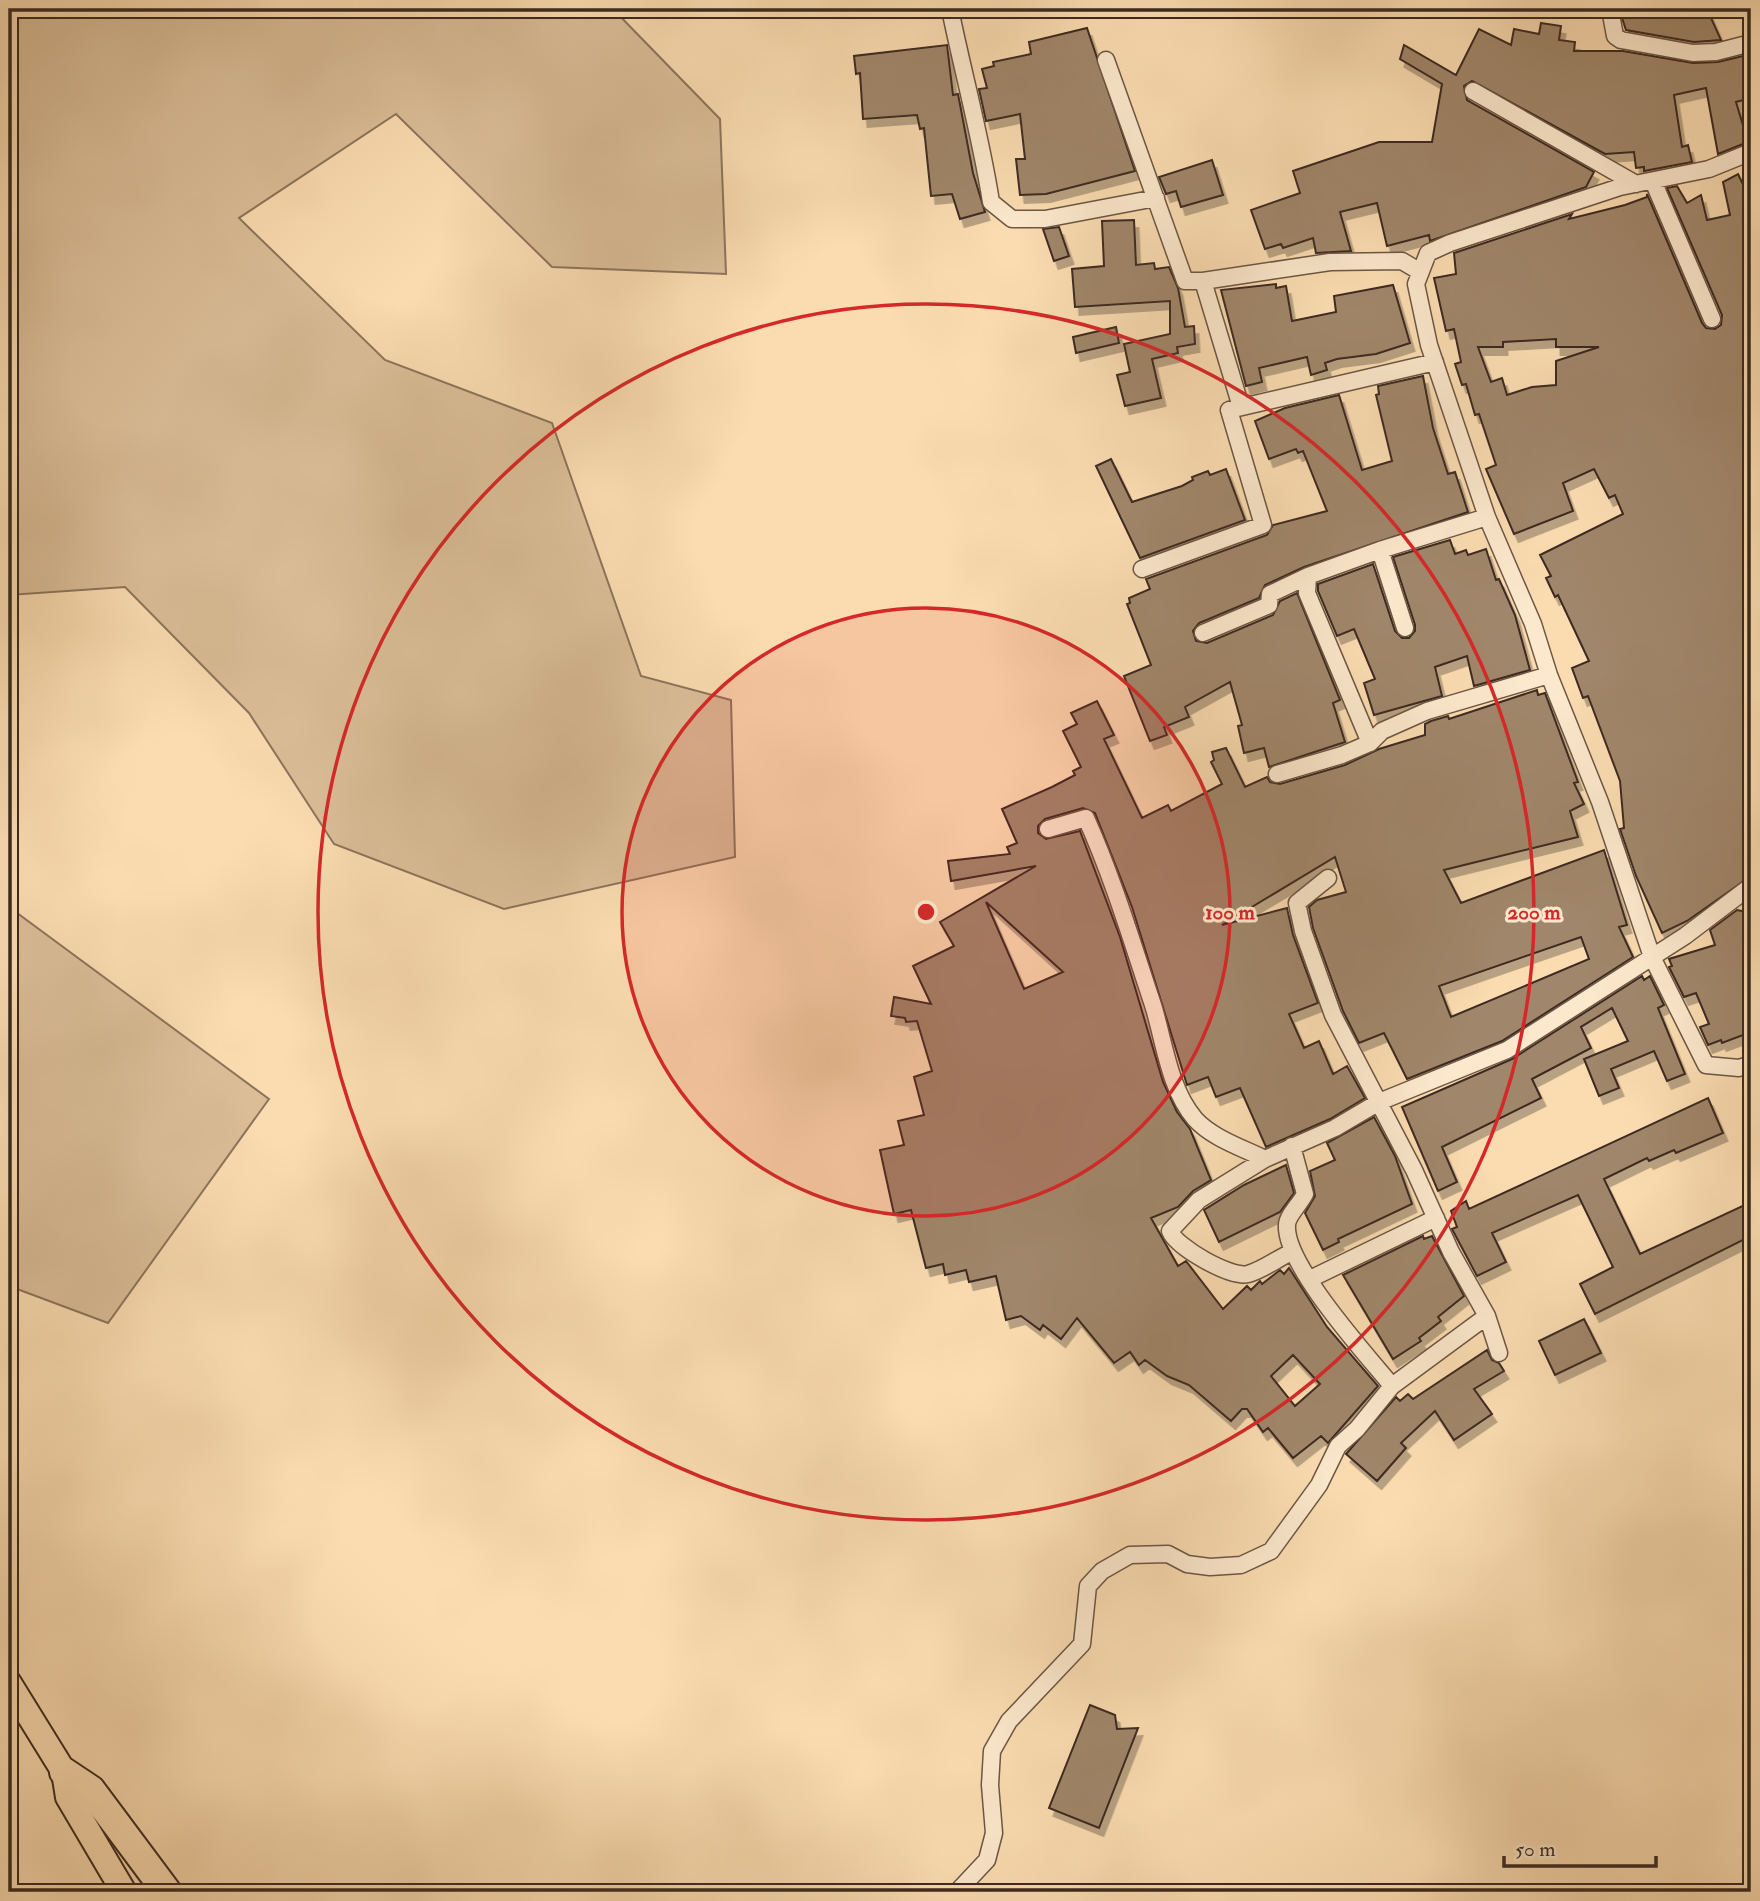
<svg xmlns="http://www.w3.org/2000/svg" width="1760" height="1901" viewBox="0 0 1760 1901" font-family="'IM FELL Double Pica',serif">
<style>
.green{fill:#dbbe98;stroke:#8c745c;stroke-width:2}
.building{fill:#a0866b;stroke:#3d2920;stroke-width:2;fill-rule:evenodd;filter:url(#shadow)}
.lines{fill:none;stroke-linecap:round;stroke-linejoin:round}
.street-casing{stroke:#6c5644;stroke-width:19}
.primary-casing{stroke:#3d2920;stroke-width:28}
.highway-casing{stroke:#3d2920;stroke-width:32}
.street{stroke:#fce8cc;stroke-width:16}
.primary{stroke:#fbdcb1;stroke-width:24}
.highway{stroke:#fbdcb1;stroke-width:28}
.ring{fill:none;stroke:#d62828;stroke-width:3.5}
.centre{fill:#d62828;stroke:#fce8cc;stroke-width:3.5}
.ring-label{font-size:21px;text-anchor:middle;font-weight:bold;fill:#d62828;stroke:#fce8cc;stroke-width:6;stroke-linejoin:round;paint-order:stroke}
</style>
<defs>
<filter id="shadow"><feDropShadow dx="4.5" dy="8" stdDeviation="0" flood-color="#0004"/></filter>
</defs>
<rect width="100%" height="100%" fill="#fbdcb1"/>
<filter id="stains"><feTurbulence type="fractalNoise" baseFrequency=".00286" numOctaves="4"/><feColorMatrix values="0 0 0 0 .2 0 0 0 0 .09 0 0 0 0 .02 0 0 0 .5 -.17"/></filter>
<radialGradient id="worn" r=".72"><stop offset=".6" stop-color="#630" stop-opacity="0"/><stop offset="1" stop-color="#630" stop-opacity=".3"/></radialGradient>
<path class="green" d="M 9,9 L 613,9 L 720,119 L 726,274 L 552,267 L 396,114 L 239,218 L 385,360 L 552,423 L 641,676 L 731,700 L 735,857 L 504,909 L 334,844 L 249,713 L 125,587 L 9,595 Z
M 9,907 L 269,1099 L 108,1323 L 9,1286 Z"/>
<path class="building" d="M 1653,9 L 1707,9 L 1721,40 L 1694,42 L 1626,30 L 1622,18 Z
M 1541,23 L 1561,26 L 1559,40 L 1575,42 L 1574,51 L 1623,51 L 1693,63 L 1718,62 L 1751,54 L 1751,98 L 1736,102 L 1748,142 L 1718,154 L 1706,88 L 1674,95 L 1682,147 L 1688,145 L 1692,162 L 1644,171 L 1644,167 L 1636,168 L 1634,152 L 1605,154 L 1472,81 L 1464,86 L 1467,100 L 1594,172 L 1586,187 L 1430,241 L 1429,235 L 1387,246 L 1377,203 L 1340,212 L 1351,251 L 1316,253 L 1313,238 L 1283,248 L 1281,244 L 1265,249 L 1251,210 L 1300,193 L 1293,171 L 1379,142 L 1432,142 L 1442,84 L 1400,59 L 1404,45 L 1456,75 L 1479,29 L 1511,45 L 1514,29 L 1539,34 Z
M 1087,28 L 1135,171 L 1046,194 L 1020,195 L 1016,159 L 1025,159 L 1020,114 L 986,121 L 979,89 L 987,88 L 982,69 L 994,66 L 993,62 L 1031,54 L 1029,42 Z
M 947,45 L 953,95 L 958,94 L 973,173 L 985,212 L 960,219 L 952,194 L 931,196 L 924,128 L 920,129 L 917,115 L 863,119 L 860,73 L 856,74 L 854,56 Z
M 1212,160 L 1223,195 L 1181,207 L 1176,191 L 1166,194 L 1159,177 Z
M 1738,174 L 1751,201 L 1751,876 L 1687,921 L 1662,933 L 1636,876 L 1620,829 L 1624,828 L 1620,781 L 1588,696 L 1583,698 L 1572,668 L 1589,661 L 1558,595 L 1555,597 L 1546,578 L 1551,576 L 1540,555 L 1623,514 L 1615,495 L 1609,498 L 1594,469 L 1563,483 L 1573,511 L 1514,534 L 1486,469 L 1496,465 L 1479,414 L 1475,415 L 1466,384 L 1462,385 L 1455,364 L 1461,362 L 1454,329 L 1446,331 L 1434,278 L 1456,274 L 1454,253 L 1572,214 L 1569,219 L 1625,205 L 1647,197 L 1647,194 L 1702,323 L 1706,328 L 1715,329 L 1721,325 L 1722,315 L 1667,188 L 1677,186 L 1687,203 L 1701,195 L 1707,220 L 1730,215 L 1723,182 ZM 1556,339 L 1556,347 L 1599,347 L 1556,361 L 1556,385 L 1532,387 L 1507,395 L 1502,378 L 1491,382 L 1478,347 L 1503,347 L 1503,342 Z
M 1134,220 L 1136,265 L 1154,263 L 1155,269 L 1169,267 L 1178,288 L 1185,327 L 1194,326 L 1195,344 L 1177,347 L 1178,353 L 1152,359 L 1161,398 L 1125,406 L 1117,375 L 1130,372 L 1124,344 L 1170,334 L 1170,301 L 1075,307 L 1072,269 L 1104,266 L 1102,221 Z
M 1059,227 L 1069,256 L 1054,261 L 1043,229 Z
M 1276,284 L 1276,288 L 1286,286 L 1292,321 L 1336,312 L 1334,296 L 1393,285 L 1410,343 L 1376,354 L 1337,359 L 1325,363 L 1327,370 L 1311,375 L 1307,357 L 1259,368 L 1262,382 L 1246,386 L 1221,290 Z
M 1116,327 L 1119,343 L 1076,353 L 1073,337 Z
M 1423,376 L 1433,428 L 1448,474 L 1455,472 L 1468,512 L 1304,567 L 1265,585 L 1259,598 L 1199,623 L 1193,631 L 1196,641 L 1207,643 L 1273,615 L 1280,601 L 1297,593 L 1340,700 L 1333,703 L 1345,742 L 1269,767 L 1264,748 L 1244,753 L 1238,726 L 1242,725 L 1230,682 L 1185,707 L 1189,717 L 1164,727 L 1167,735 L 1150,741 L 1124,676 L 1151,665 L 1127,604 L 1130,603 L 1129,598 L 1150,589 L 1146,579 L 1267,535 L 1273,525 L 1327,511 L 1303,451 L 1298,453 L 1296,449 L 1269,459 L 1255,421 L 1285,408 L 1339,395 L 1362,470 L 1392,461 L 1376,395 L 1379,394 L 1378,386 Z
M 1111,459 L 1132,502 L 1182,486 L 1193,480 L 1192,477 L 1208,471 L 1210,475 L 1226,469 L 1245,520 L 1140,558 L 1096,466 Z
M 1450,540 L 1455,554 L 1466,550 L 1468,555 L 1486,549 L 1496,580 L 1499,579 L 1515,615 L 1530,670 L 1474,686 L 1467,656 L 1435,667 L 1442,696 L 1374,715 L 1364,683 L 1375,679 L 1354,629 L 1337,636 L 1318,591 L 1318,584 L 1373,564 L 1395,631 L 1402,638 L 1409,638 L 1415,631 L 1415,625 L 1393,557 Z
M 1537,690 L 1538,695 L 1545,693 L 1578,782 L 1574,783 L 1584,804 L 1570,811 L 1578,837 L 1444,870 L 1461,903 L 1604,850 L 1627,925 L 1619,927 L 1633,957 L 1502,1041 L 1407,1079 L 1384,1033 L 1359,1043 L 1343,1011 L 1313,928 L 1309,907 L 1317,900 L 1346,892 L 1335,857 L 1222,925 L 1287,908 L 1293,935 L 1318,1003 L 1289,1014 L 1304,1048 L 1319,1041 L 1333,1074 L 1347,1066 L 1365,1098 L 1330,1119 L 1266,1147 L 1240,1088 L 1216,1097 L 1208,1077 L 1187,1085 L 1132,907 L 1095,813 L 1083,808 L 1045,819 L 1038,826 L 1038,833 L 1046,839 L 1080,831 L 1120,937 L 1163,1082 L 1177,1112 L 1190,1129 L 1211,1180 L 1193,1191 L 1178,1207 L 1151,1218 L 1178,1266 L 1186,1261 L 1223,1309 L 1247,1286 L 1251,1290 L 1260,1281 L 1262,1284 L 1280,1270 L 1284,1274 L 1289,1268 L 1327,1327 L 1378,1386 L 1328,1443 L 1321,1436 L 1293,1458 L 1268,1428 L 1263,1432 L 1247,1409 L 1242,1409 L 1231,1421 L 1189,1385 L 1167,1376 L 1145,1360 L 1139,1365 L 1130,1352 L 1114,1363 L 1077,1318 L 1061,1339 L 1043,1325 L 1040,1330 L 1021,1316 L 1006,1320 L 996,1276 L 969,1282 L 966,1270 L 945,1275 L 943,1264 L 926,1268 L 911,1210 L 894,1214 L 880,1150 L 904,1145 L 898,1121 L 924,1115 L 914,1077 L 932,1071 L 917,1021 L 906,1022 L 905,1018 L 891,1016 L 894,997 L 931,1004 L 913,966 L 954,946 L 940,922 L 1036,866 L 951,881 L 948,861 L 1010,854 L 1007,847 L 1017,843 L 1002,809 L 1052,787 L 1075,775 L 1073,771 L 1081,767 L 1063,731 L 1077,724 L 1071,713 L 1097,701 L 1114,735 L 1104,739 L 1142,818 L 1168,805 L 1171,811 L 1222,784 L 1211,762 L 1214,760 L 1212,752 L 1226,748 L 1245,787 L 1267,777 L 1270,782 L 1280,784 L 1345,765 L 1379,749 L 1425,735 L 1425,724 L 1431,721 L 1448,716 L 1449,719 ZM 986,902 L 1063,972 L 1024,989 ZM 1581,937 L 1589,959 L 1451,1017 L 1439,986 ZM 1293,1355 L 1320,1384 L 1295,1406 L 1271,1376 Z
M 1737,910 L 1751,913 L 1751,1032 L 1722,1043 L 1721,1040 L 1708,1045 L 1700,1027 L 1709,1024 L 1696,993 L 1684,997 L 1669,967 L 1672,966 L 1669,959 L 1715,945 L 1710,930 Z
M 1642,976 L 1644,980 L 1650,976 L 1664,1005 L 1658,1008 L 1685,1074 L 1667,1081 L 1654,1051 L 1611,1069 L 1619,1088 L 1599,1096 L 1584,1059 L 1628,1041 L 1612,1008 L 1581,1027 L 1591,1048 L 1532,1079 L 1541,1098 L 1442,1147 L 1457,1182 L 1438,1191 L 1402,1107 L 1512,1059 Z
M 1708,1098 L 1723,1133 L 1676,1153 L 1674,1150 L 1649,1161 L 1647,1158 L 1604,1179 L 1640,1254 L 1751,1202 L 1751,1236 L 1595,1314 L 1580,1284 L 1613,1267 L 1578,1195 L 1492,1233 L 1506,1262 L 1477,1276 L 1452,1229 L 1457,1227 L 1451,1211 L 1466,1201 L 1469,1209 Z
M 1374,1117 L 1395,1156 L 1412,1204 L 1338,1239 L 1339,1242 L 1323,1250 L 1305,1213 L 1315,1196 L 1310,1171 L 1335,1160 L 1327,1143 Z
M 1286,1165 L 1294,1193 L 1280,1212 L 1219,1242 L 1204,1210 L 1244,1185 Z
M 1423,1236 L 1424,1239 L 1432,1236 L 1464,1296 L 1438,1317 L 1441,1321 L 1419,1338 L 1421,1341 L 1393,1359 L 1343,1275 Z
M 1584,1319 L 1601,1353 L 1555,1375 L 1539,1341 Z
M 1487,1350 L 1492,1360 L 1499,1363 L 1504,1371 L 1474,1389 L 1492,1414 L 1454,1440 L 1435,1411 L 1401,1443 L 1406,1448 L 1377,1481 L 1346,1454 L 1396,1397 L 1400,1401 L 1408,1394 L 1413,1399 Z
M 1090,1705 L 1115,1715 L 1117,1729 L 1138,1728 L 1099,1828 L 1049,1808 Z"/>
<g class="lines">
<g class="street-casing">
<path id="street" d="M 950,9 C 963,73 981,137 991,202 L 1012,219 L 1045,219 L 1156,198
M 1610,9 L 1615,36 L 1621,40 L 1693,53 L 1716,52 L 1751,43
M 1106,60 L 1185,281 L 1203,281
M 1473,91 L 1636,184
M 1751,152 L 1709,169 L 1620,187 L 1450,243 L 1428,253 L 1416,284 L 1429,345 L 1487,517 L 1533,624 L 1549,675 L 1600,802 L 1652,957 L 1706,1065 L 1739,1068 L 1751,1064
M 1653,181 L 1712,319
M 1241,407 L 1203,281 L 1330,262 L 1402,261 L 1419,271
M 1380,550 L 1405,628
M 1142,569 L 1263,525 L 1229,410 L 1435,362
M 1308,576 L 1307,593 L 1370,743
M 1203,633 L 1269,605 L 1270,594 L 1308,576 L 1380,550 L 1487,517
M 1277,774 L 1342,755 L 1370,743 L 1382,731 L 1427,711 L 1549,675
M 1048,829 L 1086,818 C 1113,878 1132,942 1153,1005 C 1164,1040 1169,1089 1195,1119 C 1212,1138 1243,1148 1265,1159
M 1328,878 L 1297,903 L 1303,931 L 1333,1015 L 1414,1170 L 1451,1252 L 1487,1316 L 1499,1353
M 1292,1146 L 1305,1194 C 1300,1204 1287,1216 1287,1225 C 1284,1264 1366,1354 1392,1386
M 1292,1252 C 1278,1258 1263,1270 1248,1274 C 1230,1278 1176,1247 1170,1231 L 1199,1200 L 1265,1159 L 1335,1128 L 1379,1102 L 1507,1050 L 1685,936 L 1751,886
M 1310,1279 L 1436,1218
M 957,1892 L 987,1860 L 994,1833 L 990,1785 L 992,1751 L 1009,1721 L 1082,1644 L 1088,1586 L 1102,1571 L 1130,1555 L 1168,1554 L 1187,1564 L 1210,1567 L 1241,1565 L 1271,1551 L 1319,1485 L 1338,1446 L 1357,1429 L 1392,1386 L 1487,1316"/>
</g>
<g class="primary-casing">
<path id="primary" d="M 9,1683 L 64,1772 L 68,1797 L 124,1892"/>
</g>
<g class="highway-casing">
<path id="highway" d="M 64,1772 L 91,1790 L 167,1892"/>
</g>
<use href="#street" class="street"/>
<use href="#primary" class="primary"/>
<use href="#highway" class="highway"/>
</g>
<circle cx="926" cy="912" r="304" fill="#d62828" fill-opacity=".12"/>
<g class="ring">
<circle cx="926" cy="912" r="304"/>
<circle cx="926" cy="912" r="608"/>
</g>
<circle cx="926" cy="912" r="10" class="centre"/>
<g class="ring-label">
<text x="1230" y="919">100 m</text>
<text x="1534" y="919">200 m</text>
</g>
<rect width="1760" height="1901" fill="none" stroke="#fbdcb1" stroke-width="35"/>
<rect x="10" y="10" width="1739" height="1880" fill="none" stroke="#3d2920" stroke-width="3.5"/>
<rect x="18" y="18" width="1725" height="1866" fill="none" stroke="#3d2920" stroke-width="2"/>
<path d="M1504 1856v10h152v-10" fill="none" stroke="#3d2920" stroke-width="3.5"/>
<text x="1515" y="1856" font-size="21" fill="#3d2920" stroke="#fce8cc" stroke-width="5" paint-order="stroke">50 m</text>
<rect width="100%" height="100%" filter="url(#stains)"/>
<rect width="100%" height="100%" fill="url(#worn)"/>
</svg>
